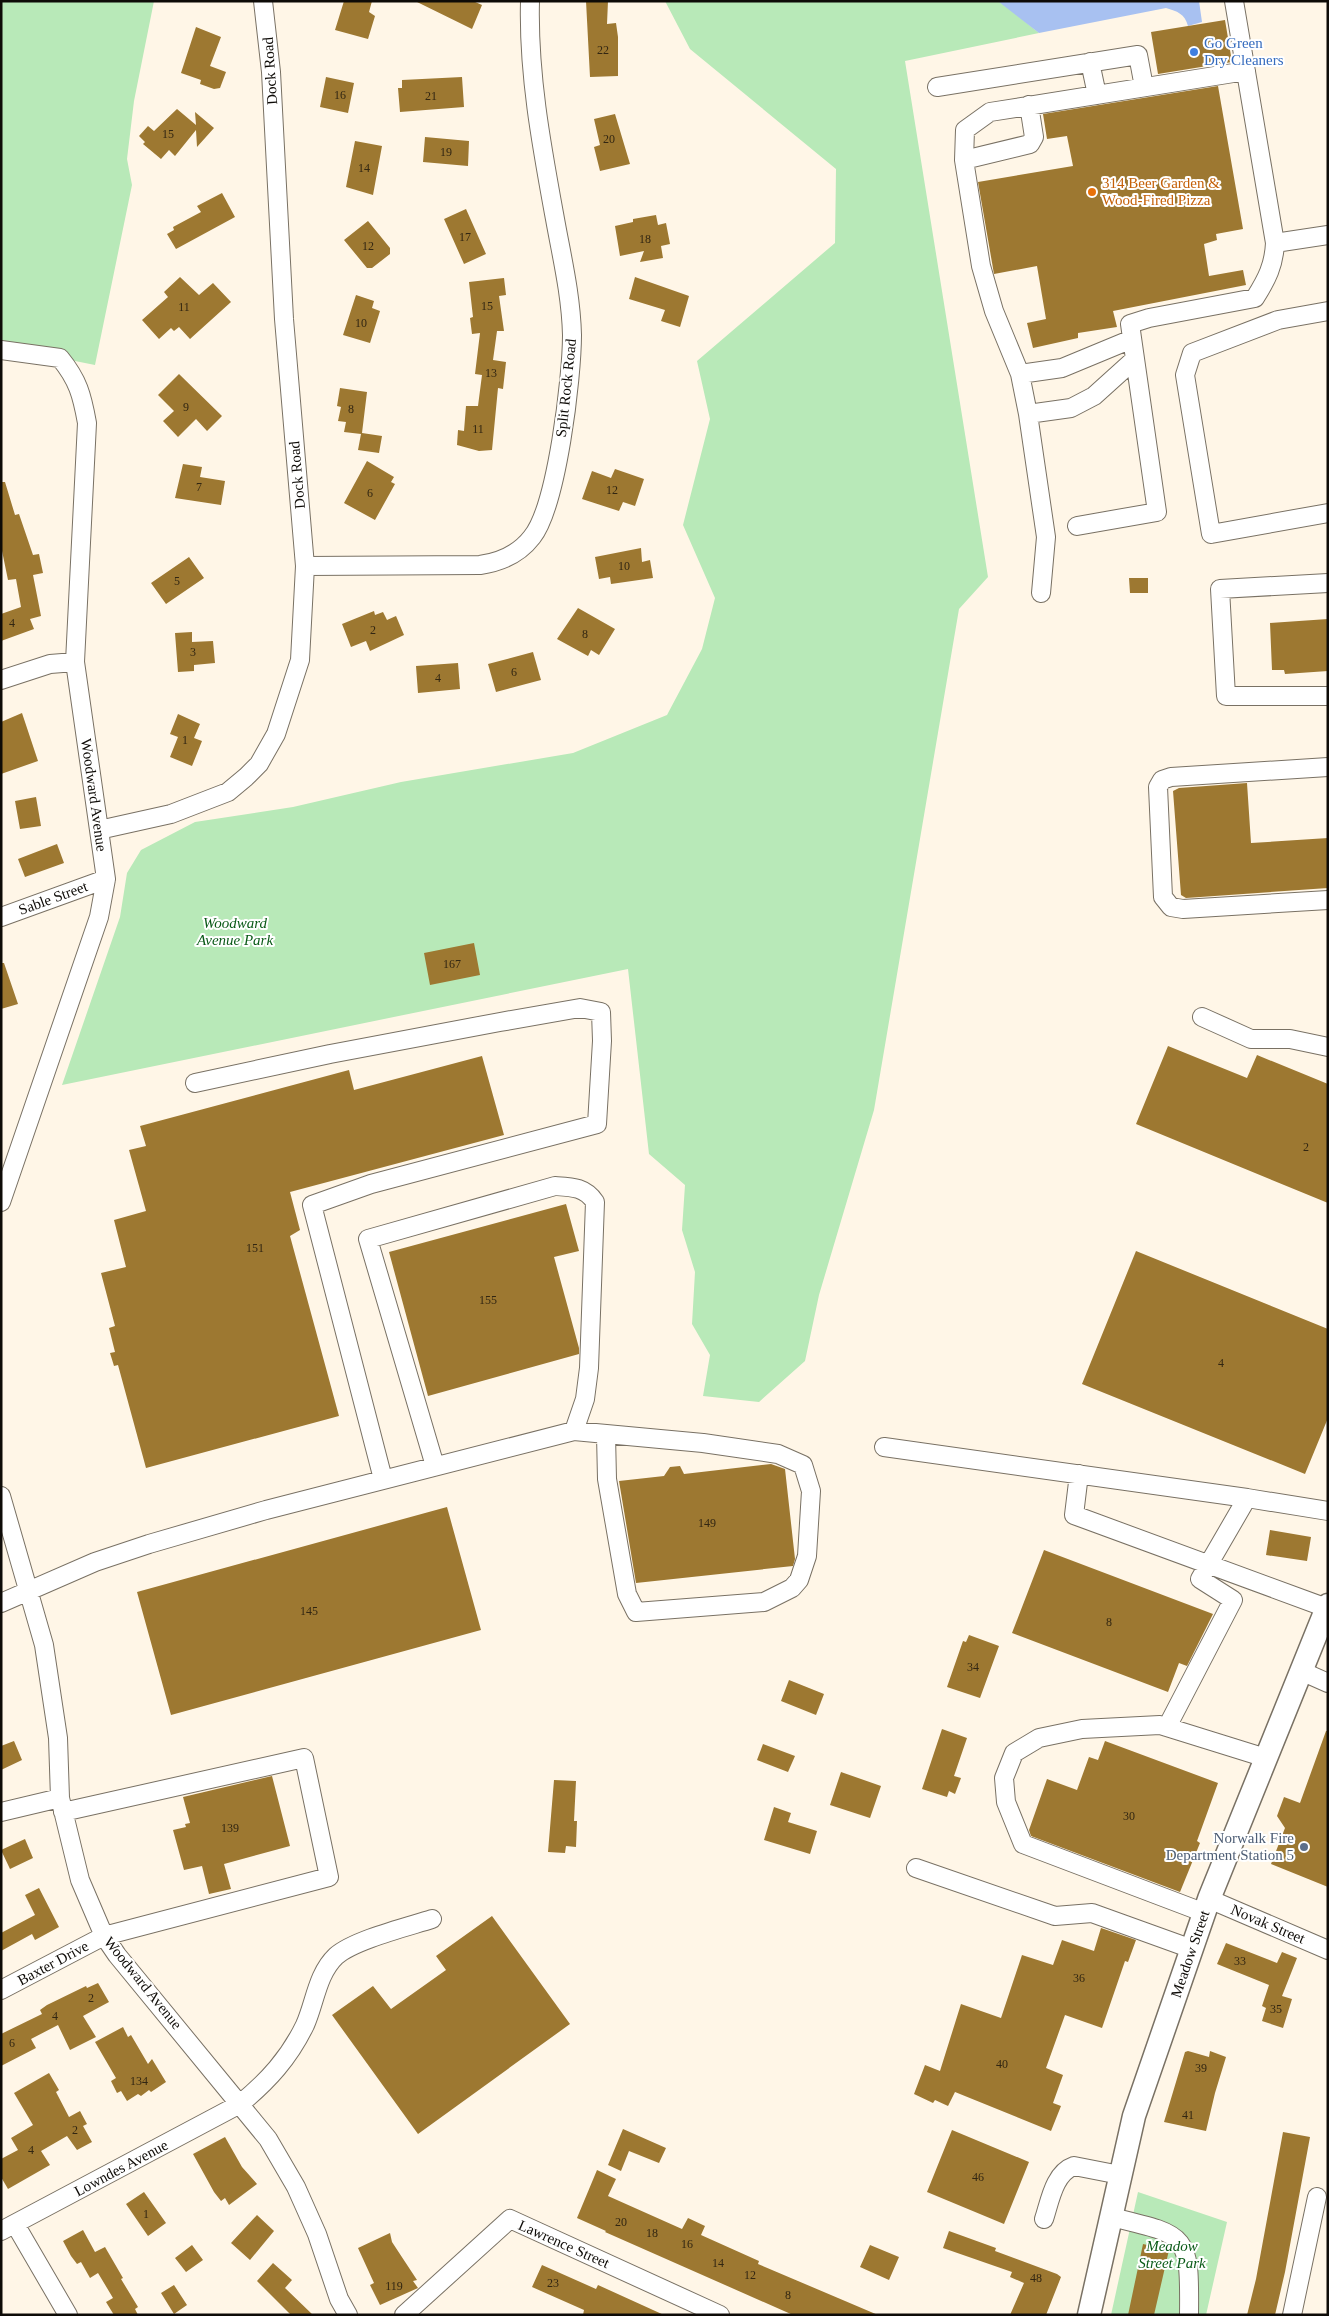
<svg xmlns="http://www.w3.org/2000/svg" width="1329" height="2316" viewBox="0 0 1329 2316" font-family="'Times New Roman',serif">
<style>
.green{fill:#b8e9b8}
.water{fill:#a8c1f1}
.building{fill:#9d7831}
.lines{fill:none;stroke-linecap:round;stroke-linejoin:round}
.minor-casing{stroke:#797164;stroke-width:20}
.major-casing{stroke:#797164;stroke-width:25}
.minor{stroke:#fff;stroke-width:18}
.major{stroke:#fff;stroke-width:22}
.shop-dot{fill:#3f7fe0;stroke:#fff;stroke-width:2}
.food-dot{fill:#e8710a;stroke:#fff;stroke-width:2}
.service-dot{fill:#5c6f8a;stroke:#fff;stroke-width:2}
.labels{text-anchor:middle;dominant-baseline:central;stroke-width:4;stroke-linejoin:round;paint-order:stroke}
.number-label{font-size:12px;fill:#322612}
.shop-label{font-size:15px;fill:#366cbe;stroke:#fff;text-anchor:start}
.street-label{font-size:15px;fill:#0e0b07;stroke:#fff}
.food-label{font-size:15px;fill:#c56008;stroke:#fff;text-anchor:start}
.park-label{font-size:15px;font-style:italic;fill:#0a5a17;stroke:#fff}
.service-label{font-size:15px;fill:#4e5e75;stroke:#fff;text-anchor:end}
</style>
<rect width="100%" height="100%" fill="#fff6e7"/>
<path class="green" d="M 1,1 L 154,1 L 134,101 L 127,159 L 132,185 L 95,365 L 40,354 L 1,352 Z
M 665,1 L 1000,1 L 1039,33 L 905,61 L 988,577 L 959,609 L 874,1110 L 819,1295 L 805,1361 L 759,1402 L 703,1396 L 710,1355 L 692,1324 L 695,1272 L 682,1230 L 685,1185 L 649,1154 L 628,969 L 62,1085 L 120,917 L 127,873 L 141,850 L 195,822 L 293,807 L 401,782 L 573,753 L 667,715 L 702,649 L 715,598 L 683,525 L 710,419 L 697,361 L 835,243 L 836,169 L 690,49 Z
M 1138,2192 L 1227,2222 L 1206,2315 L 1111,2315 Z"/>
<path class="water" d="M 1199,1 L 1202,22 L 1188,26 C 1185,14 1177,11 1166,8 L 1039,33 L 999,2 Z"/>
<path class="building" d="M 344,1 L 372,1 L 369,12 L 375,16 L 368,39 L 335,30 Z
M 415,1 L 473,1 L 482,5 L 472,29 Z
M 586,1 L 608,1 L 607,24 L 616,23 L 618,37 L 618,76 L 590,77 Z
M 1225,20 L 1232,62 L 1158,74 L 1151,32 Z
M 196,27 L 221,37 L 210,66 L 226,72 L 220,88 L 214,89 L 200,84 L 201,80 L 181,73 Z
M 326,77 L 354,83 L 348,113 L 320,107 Z
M 462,77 L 464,107 L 400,112 L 398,88 L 402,88 L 402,80 Z
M 1218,86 L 1243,229 L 1216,234 L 1217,240 L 1204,244 L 1209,276 L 1243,270 L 1246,285 L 1113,311 L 1117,327 L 1078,333 L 1078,338 L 1033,348 L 1027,323 L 1046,319 L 1037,266 L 994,274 L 978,182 L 1073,166 L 1067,136 L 1047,139 L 1043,114 Z
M 177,109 L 196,125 L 195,112 L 214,128 L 197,147 L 196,130 L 175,156 L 169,150 L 161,159 L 143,144 L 145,142 L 139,136 L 148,126 L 154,131 Z
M 615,114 L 630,164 L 600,171 L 594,147 L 600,145 L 594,119 Z
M 425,137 L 469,141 L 468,166 L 423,162 Z
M 355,141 L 382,146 L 373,195 L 346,187 Z
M 222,193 L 235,217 L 176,249 L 167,234 L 174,230 L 173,227 L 201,212 L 197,206 Z
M 466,209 L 486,254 L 464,264 L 444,219 Z
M 656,215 L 658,225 L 666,223 L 670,244 L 661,246 L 663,258 L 640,262 L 644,251 L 620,256 L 615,226 L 633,222 L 633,219 Z
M 368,221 L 390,248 L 390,254 L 372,268 L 367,268 L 344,240 Z
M 180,277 L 199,295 L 213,283 L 231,302 L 190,339 L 179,327 L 174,331 L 171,328 L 159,339 L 142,320 L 168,297 L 164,292 Z
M 635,277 L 689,296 L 680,327 L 661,321 L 665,310 L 629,299 Z
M 504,278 L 506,295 L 499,296 L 504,331 L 497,331 L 493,360 L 506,362 L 503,389 L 498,388 L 492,450 L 479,451 L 457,445 L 458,430 L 464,431 L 466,406 L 478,406 L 482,375 L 475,374 L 480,333 L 472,334 L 470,318 L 473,317 L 469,282 Z
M 356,295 L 374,301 L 372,308 L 380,311 L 370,343 L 343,335 Z
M 179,374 L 222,416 L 207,431 L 196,419 L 178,437 L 163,421 L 174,411 L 158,395 Z
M 340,388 L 367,392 L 362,433 L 382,436 L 379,453 L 358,450 L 361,434 L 344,432 L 346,422 L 338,421 L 341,407 L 337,406 Z
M 367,461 L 394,477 L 391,482 L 395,484 L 375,520 L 344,503 Z
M 183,464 L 202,467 L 200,477 L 225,481 L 221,505 L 175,498 Z
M 615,469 L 644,479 L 635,506 L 623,502 L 619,511 L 582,499 L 592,471 L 611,478 Z
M 1,482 L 5,482 L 15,515 L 19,514 L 33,555 L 39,554 L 43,573 L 33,575 L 41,616 L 30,619 L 34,629 L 1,641 L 1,614 L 21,607 L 16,579 L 8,580 L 1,546 Z
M 641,548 L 642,562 L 650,560 L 653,578 L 611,584 L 610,577 L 599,579 L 595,557 Z
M 189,557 L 204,578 L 166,604 L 151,583 Z
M 1129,578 L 1148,578 L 1148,593 L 1130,593 Z
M 578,608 L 615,629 L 599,655 L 591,650 L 588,656 L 557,639 Z
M 374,611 L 375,615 L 383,612 L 387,620 L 396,616 L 404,635 L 370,651 L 366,641 L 351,647 L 342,624 Z
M 1328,619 L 1328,671 L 1285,674 L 1284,670 L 1272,670 L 1270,623 Z
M 192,632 L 192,642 L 213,641 L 215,663 L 194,665 L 194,671 L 178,672 L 175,633 Z
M 533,652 L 541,680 L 496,692 L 488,664 Z
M 458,663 L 460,689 L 418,693 L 416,666 Z
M 22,713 L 38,761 L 1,774 L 1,722 Z
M 178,714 L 200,724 L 194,738 L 202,741 L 192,766 L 170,757 L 178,737 L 170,734 Z
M 1247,783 L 1251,843 L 1328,838 L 1328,888 L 1186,898 L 1181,895 L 1173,791 L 1179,788 Z
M 36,797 L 41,826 L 20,829 L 15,801 Z
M 57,844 L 64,863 L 25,877 L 18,859 Z
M 474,943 L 480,975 L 430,985 L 424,953 Z
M 1,963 L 4,963 L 18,1004 L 1,1009 Z
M 1168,1046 L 1247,1078 L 1257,1055 L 1328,1084 L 1328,1203 L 1136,1124 Z
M 482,1056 L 504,1135 L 290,1192 L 300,1230 L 290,1236 L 339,1416 L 146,1468 L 118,1365 L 114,1366 L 110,1353 L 115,1352 L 109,1328 L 115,1326 L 101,1273 L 126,1267 L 114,1220 L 146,1211 L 129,1150 L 146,1146 L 140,1126 L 349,1070 L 354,1090 Z
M 566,1204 L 579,1251 L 554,1257 L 579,1348 L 579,1354 L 428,1396 L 389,1252 Z
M 1136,1251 L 1328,1329 L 1328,1418 L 1305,1474 L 1082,1384 Z
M 771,1464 L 785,1469 L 795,1559 L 793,1566 L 636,1583 L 619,1481 L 664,1476 L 670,1467 L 680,1466 L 684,1474 Z
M 447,1507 L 481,1630 L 171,1715 L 137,1592 Z
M 1270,1530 L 1311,1537 L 1307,1561 L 1266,1555 Z
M 1044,1550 L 1213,1614 L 1187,1666 L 1179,1663 L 1168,1692 L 1012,1633 Z
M 969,1635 L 999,1646 L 980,1698 L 947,1687 L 963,1641 L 966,1642 Z
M 789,1680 L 824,1694 L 816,1715 L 781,1701 Z
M 942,1729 L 967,1738 L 954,1776 L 961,1778 L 955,1794 L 949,1791 L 947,1797 L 922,1789 Z
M 1326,1731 L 1328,1731 L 1328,1887 L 1271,1864 L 1285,1828 L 1277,1816 L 1284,1797 L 1300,1803 Z
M 14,1741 L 22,1760 L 1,1770 L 1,1746 Z
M 1105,1741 L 1218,1783 L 1197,1841 L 1200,1843 L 1180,1892 L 1031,1836 L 1029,1830 L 1047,1779 L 1077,1790 L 1089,1757 L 1098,1760 Z
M 763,1744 L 795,1756 L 788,1772 L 757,1760 Z
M 841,1772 L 881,1786 L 870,1818 L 830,1805 Z
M 272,1776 L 290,1846 L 224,1864 L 231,1889 L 209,1894 L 202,1866 L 184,1870 L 173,1830 L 186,1827 L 185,1824 L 190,1823 L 183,1797 Z
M 554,1780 L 576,1781 L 574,1821 L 577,1821 L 576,1847 L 566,1846 L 565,1853 L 548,1852 Z
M 774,1807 L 791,1813 L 788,1822 L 817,1831 L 810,1854 L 764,1840 Z
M 25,1839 L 33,1858 L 10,1869 L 1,1850 Z
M 39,1888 L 59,1927 L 35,1940 L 32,1934 L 1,1951 L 1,1933 L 35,1915 L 25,1895 Z
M 492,1916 L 570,2024 L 418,2134 L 332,2015 L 373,1986 L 391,2009 L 446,1970 L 436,1956 Z
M 1101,1928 L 1136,1940 L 1128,1962 L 1125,1961 L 1102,2028 L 1065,2015 L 1046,2068 L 1063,2075 L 1053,2103 L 1061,2106 L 1051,2131 L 955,2092 L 948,2106 L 935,2100 L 933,2103 L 914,2094 L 925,2065 L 940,2071 L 961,2004 L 1001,2018 L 1022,1955 L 1053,1965 L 1062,1940 L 1094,1951 Z
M 1226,1943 L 1277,1963 L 1282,1952 L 1297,1958 L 1282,1996 L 1292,1999 L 1283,2028 L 1262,2021 L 1266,2008 L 1262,2006 L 1269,1985 L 1217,1964 Z
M 98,1983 L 109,2002 L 83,2016 L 96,2037 L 70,2050 L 58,2025 L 31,2039 L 36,2048 L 1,2066 L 1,2034 L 42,2014 L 40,2010 L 47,2005 L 86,1986 L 87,1988 Z
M 123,2027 L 128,2037 L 131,2035 L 148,2064 L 152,2059 L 166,2082 L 151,2092 L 149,2090 L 141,2096 L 138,2094 L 127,2101 L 121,2091 L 117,2093 L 111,2081 L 116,2078 L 95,2042 Z
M 1188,2051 L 1209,2057 L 1210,2051 L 1226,2057 L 1215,2093 L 1206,2131 L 1164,2122 L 1185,2052 Z
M 49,2073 L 59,2090 L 56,2092 L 69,2117 L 80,2111 L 87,2124 L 83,2126 L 92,2142 L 77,2150 L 67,2136 L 41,2151 L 50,2165 L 8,2189 L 1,2177 L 1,2159 L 18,2150 L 11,2138 L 33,2125 L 14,2093 Z
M 623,2129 L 666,2148 L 659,2163 L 629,2151 L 621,2171 L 608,2165 Z
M 952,2130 L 1029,2162 L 1004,2224 L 927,2192 Z
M 1283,2132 L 1310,2137 L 1285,2272 L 1275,2315 L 1247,2315 L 1256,2279 Z
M 225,2137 L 242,2167 L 257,2184 L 229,2205 L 225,2198 L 221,2201 L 214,2192 L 193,2154 Z
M 597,2170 L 616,2179 L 608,2196 L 682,2229 L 688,2218 L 705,2226 L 701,2235 L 759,2261 L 758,2264 L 878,2315 L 793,2315 L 605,2232 L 606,2231 L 577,2218 Z
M 144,2192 L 166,2223 L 148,2236 L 126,2204 Z
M 257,2215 L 274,2231 L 250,2260 L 231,2243 Z
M 83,2230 L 95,2252 L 105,2247 L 123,2278 L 121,2279 L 138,2307 L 135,2309 L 138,2315 L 114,2315 L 106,2302 L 113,2298 L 98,2273 L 90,2278 L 81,2262 L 77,2264 L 71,2256 L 63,2241 Z
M 949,2231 L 996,2248 L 995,2251 L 1057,2274 L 1061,2277 L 1046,2315 L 1010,2315 L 1024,2283 L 1010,2277 L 1012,2272 L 943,2248 Z
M 390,2233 L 392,2242 L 417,2280 L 413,2281 L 418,2288 L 380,2305 L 370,2285 L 374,2283 L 358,2248 Z
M 1143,2244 L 1169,2250 L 1154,2315 L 1128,2315 Z
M 192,2245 L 203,2260 L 186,2272 L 175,2258 Z
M 870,2245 L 899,2257 L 889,2280 L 860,2267 Z
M 273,2263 L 292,2280 L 285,2288 L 313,2315 L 291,2315 L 257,2281 Z
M 542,2265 L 596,2289 L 598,2285 L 664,2315 L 583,2315 L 584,2310 L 532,2287 Z
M 174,2285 L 187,2305 L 174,2314 L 161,2293 Z"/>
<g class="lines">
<g class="minor-casing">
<path id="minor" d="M 1090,62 L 1097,95
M 937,87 L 1138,55 L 1144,87
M 964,160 L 1030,144 L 1034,137 L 1029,105
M 1275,243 L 1328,235
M 1328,311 L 1278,320 L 1192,353 L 1185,375 L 1211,534 L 1328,513
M 1,350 L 60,358 C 78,380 82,395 87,423 L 75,662 L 106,879 L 99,917 L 1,1202
M 1020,374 L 1062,368 L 1132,339
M 1028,414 L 1071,408 L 1094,396 L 1135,359
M 1077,526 L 1157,512 L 1130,324 L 1149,318 L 1255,298 C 1267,279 1274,265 1275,243 L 1234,1
M 305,566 L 480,565 C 501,562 519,554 532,537 C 557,506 572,377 572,335 C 571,295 562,258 555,219 C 542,148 528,74 530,1
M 1328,583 L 1220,589 L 1226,696 L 1328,696
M 1041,593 L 1046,537 L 1028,414 L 1020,374 L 994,311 L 981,266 L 964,160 L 965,130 L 990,112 L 1246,71
M 1,680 L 50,664 L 75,662
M 1328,767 L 1171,777 L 1162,780 L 1158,787 L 1163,897 L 1171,907 L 1183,909 L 1328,900
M 99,830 L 171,814 L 228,792 L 246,777 L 259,764 L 276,734 L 300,660 L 305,566 L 284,319 L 271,72 L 263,1
M 1,917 L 106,879
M 1202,1017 L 1251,1039 L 1290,1039 L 1328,1047
M 195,1083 L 330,1054 L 500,1022 L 580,1008 L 601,1012 L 602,1041 L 597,1124 L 371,1184 L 312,1205 L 383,1479
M 884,1447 L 1247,1498
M 435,1466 L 368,1239 L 555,1186 C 572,1187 585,1187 595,1202 L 589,1368 L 585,1399 L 574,1431
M 1079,1474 L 1074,1515 L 1327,1608
M 1,1496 L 44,1645 L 58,1738 L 60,1798 L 80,1880 L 104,1936 L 117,1955 L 268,2139 L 296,2187 L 317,2234 L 339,2299 L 348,2315
M 1,1603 L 95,1562 L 149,1544 L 266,1510 L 574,1431 L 703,1443 L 778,1454 L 803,1465 L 811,1491 L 807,1556 L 799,1580 L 792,1588 L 764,1602 L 636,1612 L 627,1594 L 607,1479 L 606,1435
M 1301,1671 L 1328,1683
M 1167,1727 L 1233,1600 L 1200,1579 L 1247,1498 L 1328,1511
M 1,1812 L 60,1798
M 916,1868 L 1055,1916 L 1092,1913 L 1192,1949
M 1209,1899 L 1328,1950
M 1205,1913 L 1023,1844 L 1006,1802 L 1004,1778 L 1014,1753 L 1039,1738 L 1082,1729 L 1160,1725 L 1266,1758
M 1,1990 L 104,1936 L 329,1877 L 304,1758 L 63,1812
M 1111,2217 C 1188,2235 1190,2234 1189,2315
M 1044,2219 C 1050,2201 1054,2173 1074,2166 L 1120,2175
M 15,2224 L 68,2315
M 1,2231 L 240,2104 C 268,2081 289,2058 305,2025 C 315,2003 317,1974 336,1956 C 354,1940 407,1927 432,1919
M 404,2315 L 510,2219 L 720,2315
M 1292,2315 L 1317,2197"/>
</g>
<g class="major-casing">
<path id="major" d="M 1089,2315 L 1134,2116 L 1209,1899 L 1328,1605"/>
</g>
<use href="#minor" class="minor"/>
<use href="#major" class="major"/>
</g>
<circle class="shop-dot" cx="1194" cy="52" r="5"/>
<circle class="food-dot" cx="1092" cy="192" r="5"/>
<circle class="service-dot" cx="1304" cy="1847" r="5"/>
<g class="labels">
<g class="number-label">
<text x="603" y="50">22</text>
<text x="340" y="95">16</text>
<text x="431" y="96">21</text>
<text x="168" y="134">15</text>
<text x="609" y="139">20</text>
<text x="446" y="152">19</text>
<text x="364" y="168">14</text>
<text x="465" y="237">17</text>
<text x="645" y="239">18</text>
<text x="368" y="246">12</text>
<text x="487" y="306">15</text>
<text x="184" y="307">11</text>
<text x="361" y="323">10</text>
<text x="491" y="373">13</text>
<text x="186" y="407">9</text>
<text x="351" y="409">8</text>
<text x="478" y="429">11</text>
<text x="199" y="487">7</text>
<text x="612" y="490">12</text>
<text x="370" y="493">6</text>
<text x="624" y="566">10</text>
<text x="177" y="581">5</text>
<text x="12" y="623">4</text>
<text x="373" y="630">2</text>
<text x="585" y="634">8</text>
<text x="193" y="652">3</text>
<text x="514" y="672">6</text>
<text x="438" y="678">4</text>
<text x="185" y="740">1</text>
<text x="452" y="964">167</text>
<text x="1306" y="1147">2</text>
<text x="255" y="1248">151</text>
<text x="488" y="1300">155</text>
<text x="1221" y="1363">4</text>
<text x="707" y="1523">149</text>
<text x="309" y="1611">145</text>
<text x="1109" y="1622">8</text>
<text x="973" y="1667">34</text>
<text x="1129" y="1816">30</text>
<text x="230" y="1828">139</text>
<text x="1240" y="1961">33</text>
<text x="1079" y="1978">36</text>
<text x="91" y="1998">2</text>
<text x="1276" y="2009">35</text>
<text x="55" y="2016">4</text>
<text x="12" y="2043">6</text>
<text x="1002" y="2064">40</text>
<text x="1201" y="2068">39</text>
<text x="139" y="2081">134</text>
<text x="1188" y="2115">41</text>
<text x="75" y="2130">2</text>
<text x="31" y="2150">4</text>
<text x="978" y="2177">46</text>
<text x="146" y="2214">1</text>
<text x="621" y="2222">20</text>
<text x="652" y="2233">18</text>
<text x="687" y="2244">16</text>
<text x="718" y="2263">14</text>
<text x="750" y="2275">12</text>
<text x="1036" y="2278">48</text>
<text x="553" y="2283">23</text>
<text x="394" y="2286">119</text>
<text x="788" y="2295">8</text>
</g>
<g class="shop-label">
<text x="1204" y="43">Go Green<tspan x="1204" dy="17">Dry Cleaners</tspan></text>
</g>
<g class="street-label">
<text transform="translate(270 71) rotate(-94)">Dock Road</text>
<text transform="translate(566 388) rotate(-84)">Split Rock Road</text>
<text transform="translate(297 475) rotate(-95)">Dock Road</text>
<text transform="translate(94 795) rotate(82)">Woodward Avenue</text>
<text transform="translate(53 898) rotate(-20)">Sable Street</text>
<text transform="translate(1268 1924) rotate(23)">Novak Street</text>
<text transform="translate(1190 1954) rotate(-71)">Meadow Street</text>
<text transform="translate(53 1963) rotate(-28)">Baxter Drive</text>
<text transform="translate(143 1983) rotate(51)">Woodward Avenue</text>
<text transform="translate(121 2168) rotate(-28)">Lowndes Avenue</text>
<text transform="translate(564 2244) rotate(24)">Lawrence Street</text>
</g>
<g class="food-label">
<text x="1102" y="183">314 Beer Garden &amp;<tspan x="1102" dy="17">Wood-Fired Pizza</tspan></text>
</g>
<g class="park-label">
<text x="235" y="923">Woodward<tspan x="235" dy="17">Avenue Park</tspan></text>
<text x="1172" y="2246">Meadow<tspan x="1172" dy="17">Street Park</tspan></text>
</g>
<g class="service-label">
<text x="1294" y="1838">Norwalk Fire<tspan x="1294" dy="17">Department Station 5</tspan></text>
</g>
</g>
<rect width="1329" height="2316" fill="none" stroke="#0e0b07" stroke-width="5"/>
</svg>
